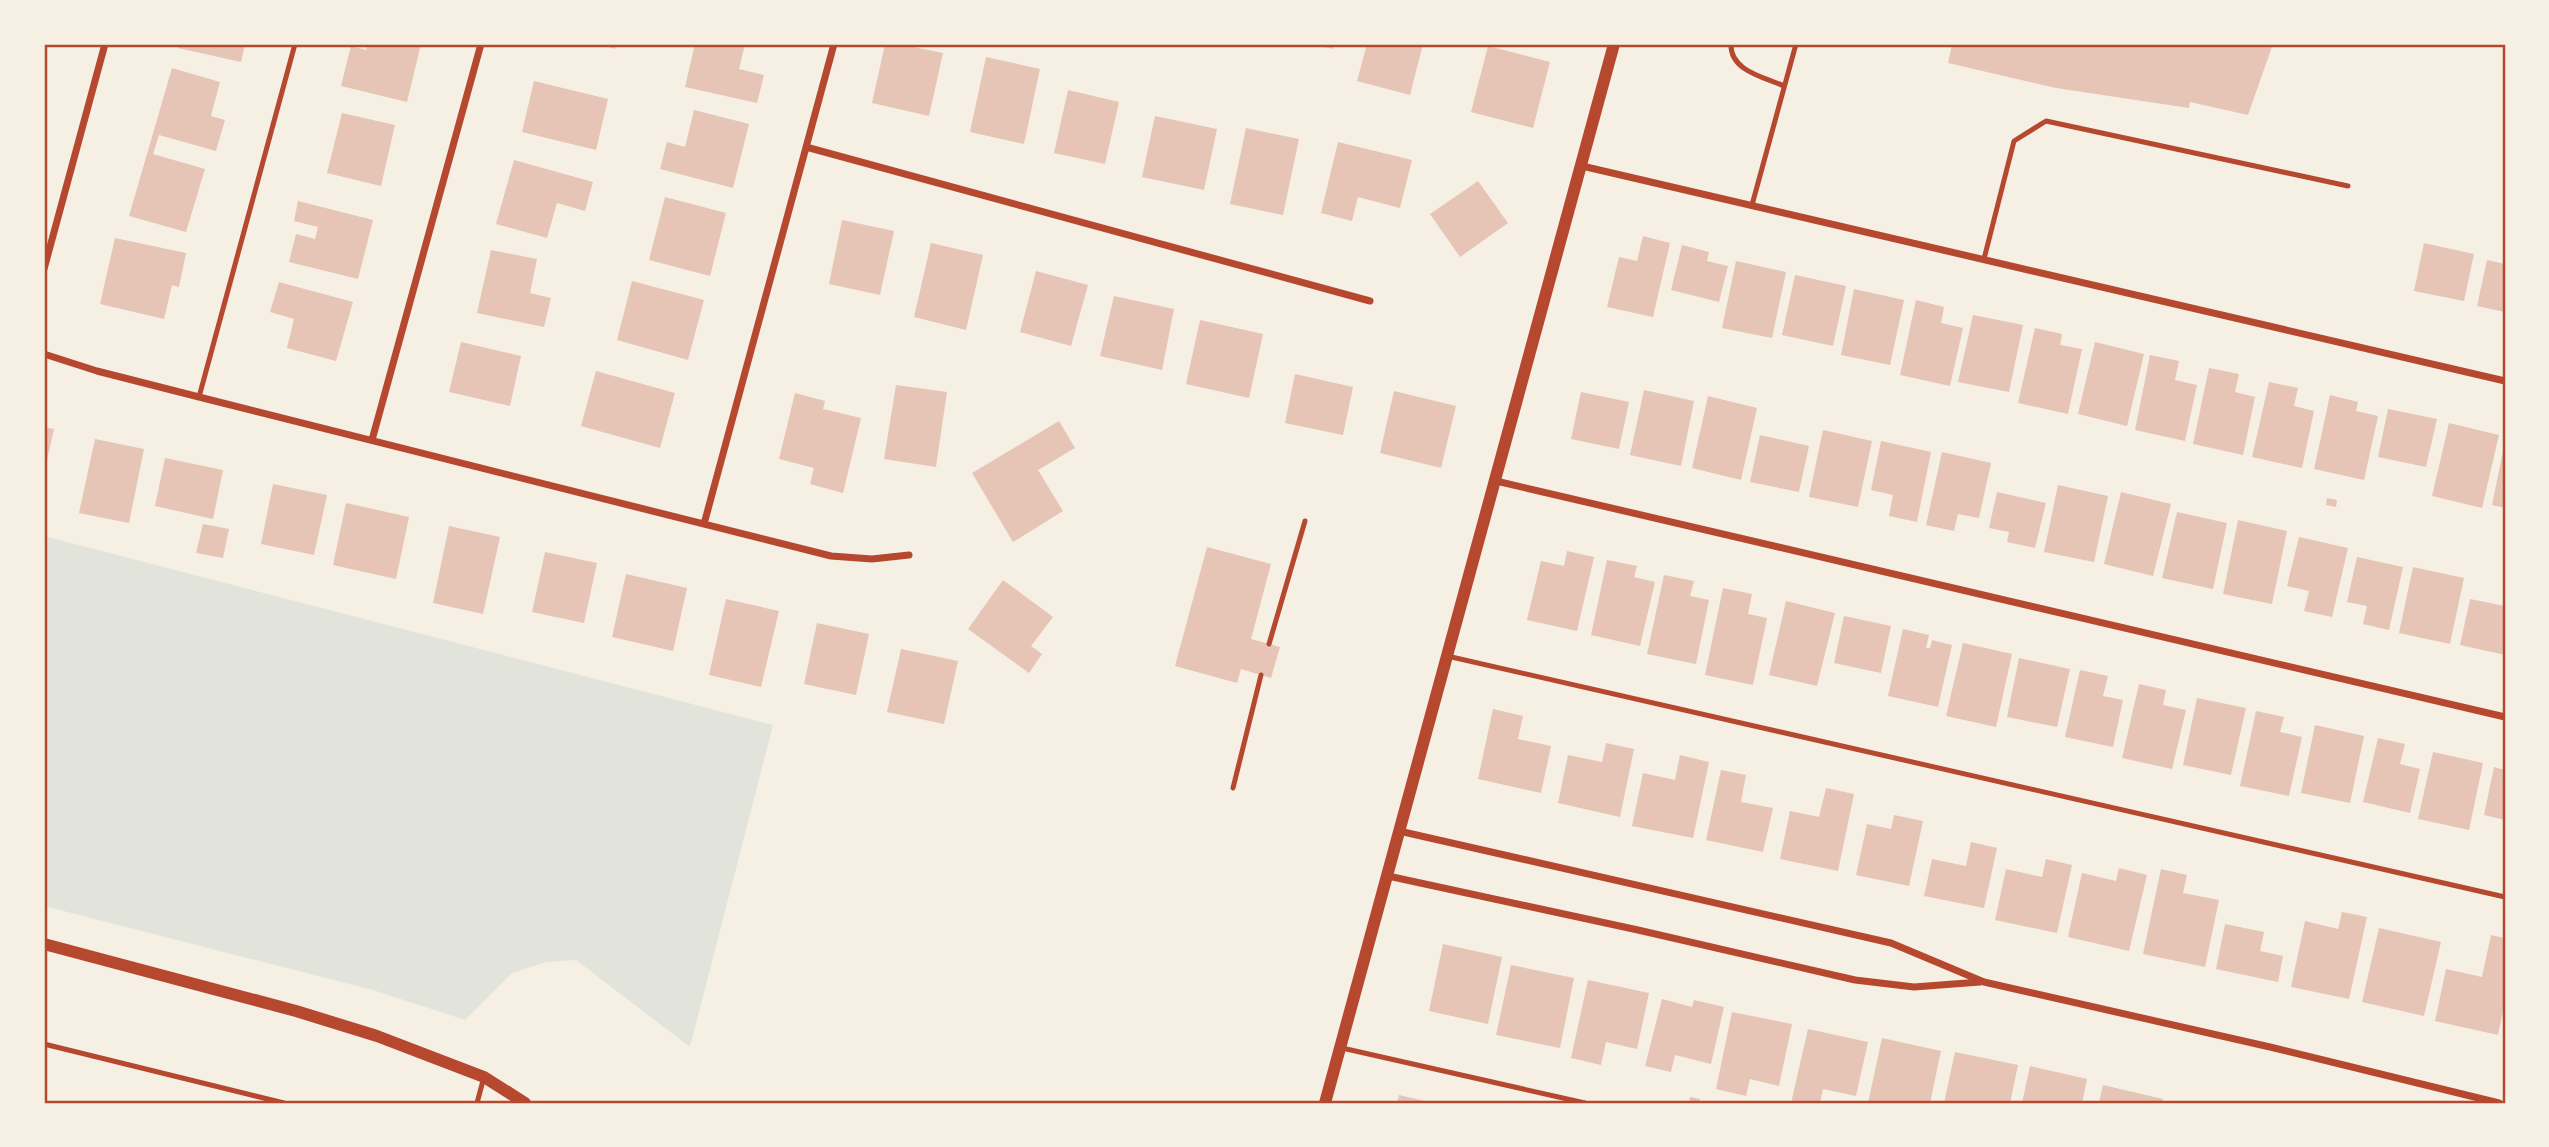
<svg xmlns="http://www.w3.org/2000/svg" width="2549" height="1147" viewBox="0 0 2549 1147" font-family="Mulish,sans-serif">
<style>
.green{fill:#e2e4dc}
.building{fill:#e6c5b7}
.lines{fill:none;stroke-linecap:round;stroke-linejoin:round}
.service{stroke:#b5482f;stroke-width:5}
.minor{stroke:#b5482f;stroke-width:7}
.tertiary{stroke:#b5482f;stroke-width:12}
.neatline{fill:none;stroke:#b5482f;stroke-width:2.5}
</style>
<rect width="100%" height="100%" fill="#f6efe4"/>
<path class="green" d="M 44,536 L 773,725 L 690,1047 L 576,960 L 546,962 L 512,973 L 465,1020 L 373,990 L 44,906 Z"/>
<path class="building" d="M 179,44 L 245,44 L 241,62 L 178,48 Z
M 368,44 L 421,44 L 407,102 L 341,86 L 351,46 L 366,50 Z
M 598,44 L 616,44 L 615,49 Z
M 695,44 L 745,44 L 739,69 L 764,75 L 757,103 L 685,87 Z
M 885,44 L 899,44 L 943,53 L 929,116 L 872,103 Z
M 1311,44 L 1334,44 L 1333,49 Z
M 1367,44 L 1423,44 L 1410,95 L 1357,81 Z
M 1952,44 L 2273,44 L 2248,115 L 2190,102 L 2189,108 L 2056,88 L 1948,63 Z
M 1488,46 L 1550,62 L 1533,128 L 1471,112 Z
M 986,57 L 1040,69 L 1024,144 L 970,132 Z
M 172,68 L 220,82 L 211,116 L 225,120 L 216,151 L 159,135 L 153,154 L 205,169 L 186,232 L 129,216 Z
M 534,81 L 608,99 L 596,150 L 522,132 Z
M 1068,90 L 1119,102 L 1105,164 L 1054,153 Z
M 694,110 L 749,124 L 733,188 L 660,169 L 667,142 L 685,147 Z
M 342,113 L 395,125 L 381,186 L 327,173 Z
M 1155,116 L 1217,129 L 1204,190 L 1142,177 Z
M 1246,128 L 1299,139 L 1283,215 L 1230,204 Z
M 1338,142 L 1412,160 L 1400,208 L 1358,197 L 1352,221 L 1321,213 Z
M 514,160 L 593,182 L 585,211 L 557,203 L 547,238 L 496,224 Z
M 1478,181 L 1508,223 L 1460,257 L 1430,214 Z
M 665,197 L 726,213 L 710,276 L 649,260 Z
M 298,201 L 373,220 L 358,279 L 289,262 L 296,234 L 315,239 L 318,227 L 294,221 Z
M 842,220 L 894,231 L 880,295 L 829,284 Z
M 1643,236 L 1670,243 L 1653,317 L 1607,307 L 1619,257 L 1637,261 Z
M 115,238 L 186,253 L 179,287 L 172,285 L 164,319 L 100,304 Z
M 931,243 L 983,255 L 966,330 L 914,317 Z
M 2424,243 L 2474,254 L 2464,301 L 2414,291 Z
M 1682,245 L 1709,252 L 1707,261 L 1728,266 L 1719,302 L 1671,290 Z
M 491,250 L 537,259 L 530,293 L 551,298 L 544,327 L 477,313 Z
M 2487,260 L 2505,264 L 2505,312 L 2477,306 Z
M 1736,261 L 1786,272 L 1772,338 L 1722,328 Z
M 1036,271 L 1088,285 L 1071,346 L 1020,332 Z
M 1795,275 L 1846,286 L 1833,346 L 1782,335 Z
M 632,281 L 704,300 L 688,360 L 617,340 Z
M 279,282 L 353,302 L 336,361 L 287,348 L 294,319 L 270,312 Z
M 1854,289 L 1904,300 L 1890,365 L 1841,355 Z
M 1114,296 L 1174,309 L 1162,370 L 1100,356 Z
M 1916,300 L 1944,307 L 1941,323 L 1963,328 L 1950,386 L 1900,375 Z
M 1973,315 L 2023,325 L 2009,392 L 1958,382 Z
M 1200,320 L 1263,334 L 1249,398 L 1186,384 Z
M 2035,328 L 2062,334 L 2060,345 L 2082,349 L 2068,414 L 2018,403 Z
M 461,342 L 521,356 L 510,406 L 449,392 Z
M 2095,342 L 2144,354 L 2127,426 L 2078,414 Z
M 2150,355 L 2179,361 L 2175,380 L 2197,385 L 2185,441 L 2135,430 Z
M 2209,368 L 2239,374 L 2235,392 L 2255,397 L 2243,455 L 2193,444 Z
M 596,371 L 675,393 L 660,448 L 581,426 Z
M 1295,374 L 1353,387 L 1343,435 L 1285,423 Z
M 2269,382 L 2298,388 L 2294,406 L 2314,411 L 2302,468 L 2252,457 Z
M 896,385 L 947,392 L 936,467 L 884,459 Z
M 1644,390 L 1694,401 L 1681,466 L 1630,455 Z
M 1394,391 L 1456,406 L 1441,468 L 1380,453 Z
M 1581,392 L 1629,402 L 1619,449 L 1571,439 Z
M 795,393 L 825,401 L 823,409 L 861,418 L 843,493 L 810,484 L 814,468 L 779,459 Z
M 2330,395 L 2358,402 L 2356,411 L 2378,416 L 2364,480 L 2314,469 Z
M 1708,396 L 1757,408 L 1741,480 L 1692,468 Z
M 2388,409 L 2437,419 L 2426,467 L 2378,457 Z
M 1059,421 L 1075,448 L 1038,470 L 1063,511 L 1013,542 L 972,473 Z
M 2449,423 L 2499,435 L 2482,508 L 2432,496 Z
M 44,427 L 54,429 L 45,469 L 44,469 Z
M 1823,430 L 1872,441 L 1858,507 L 1809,497 Z
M 1760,435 L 1809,446 L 1799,492 L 1750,482 Z
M 95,439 L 144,449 L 129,523 L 79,513 Z
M 1881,441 L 1931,452 L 1917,522 L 1889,516 L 1893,495 L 1871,490 Z
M 2504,446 L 2505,446 L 2505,508 L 2492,505 Z
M 1942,452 L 1991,463 L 1979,518 L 1958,514 L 1954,531 L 1926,525 Z
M 165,458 L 223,470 L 213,519 L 155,506 Z
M 273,484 L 327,495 L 314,555 L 261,544 Z
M 2058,485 L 2108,496 L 2094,562 L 2044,552 Z
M 1997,492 L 2046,503 L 2035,548 L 2007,542 L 2009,532 L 1989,528 Z
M 2121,492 L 2171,504 L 2153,576 L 2104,564 Z
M 2327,498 L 2337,500 L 2336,507 L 2326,505 Z
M 346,503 L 409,517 L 396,579 L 333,565 Z
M 2177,512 L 2227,523 L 2213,589 L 2162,578 Z
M 2238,520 L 2287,531 L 2272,604 L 2223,594 Z
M 203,524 L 229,529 L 223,558 L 196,553 Z
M 449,526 L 500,537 L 483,614 L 433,603 Z
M 2299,537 L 2348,548 L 2332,617 L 2304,611 L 2309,591 L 2287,586 Z
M 1207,547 L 1271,564 L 1251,639 L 1280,647 L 1271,678 L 1241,669 L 1237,683 L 1175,666 Z
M 1567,551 L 1594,557 L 1577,631 L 1527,620 L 1541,561 L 1564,566 Z
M 545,552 L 597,563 L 584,623 L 532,612 Z
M 2357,557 L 2403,567 L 2389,630 L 2363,624 L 2367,606 L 2347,602 Z
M 1607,560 L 1637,566 L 1634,577 L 1655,582 L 1640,646 L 1591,635 Z
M 2413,567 L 2464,578 L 2450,644 L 2399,633 Z
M 626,574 L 687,588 L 673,651 L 612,637 Z
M 1664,575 L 1694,581 L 1690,596 L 1709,600 L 1696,664 L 1647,654 Z
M 1003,580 L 1053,617 L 1031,646 L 1042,654 L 1029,673 L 968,629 Z
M 1723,588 L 1752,594 L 1748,614 L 1767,618 L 1753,685 L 1705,675 Z
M 726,599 L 779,611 L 761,687 L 709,675 Z
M 2470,599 L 2505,606 L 2505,655 L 2460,645 Z
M 1786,601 L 1835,613 L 1817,686 L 1769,675 Z
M 1844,616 L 1891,626 L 1881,673 L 1834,663 Z
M 817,623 L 869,634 L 856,695 L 804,684 Z
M 1903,629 L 1929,635 L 1926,648 L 1930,648 L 1932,640 L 1952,645 L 1938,707 L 1888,696 Z
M 1963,643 L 2012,654 L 1996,727 L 1946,716 Z
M 901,649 L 958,661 L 944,724 L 887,712 Z
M 2019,658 L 2070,669 L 2057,727 L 2007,717 Z
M 2080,670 L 2108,676 L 2103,696 L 2123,700 L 2113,747 L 2065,737 Z
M 2139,684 L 2166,690 L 2163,705 L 2186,710 L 2172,769 L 2122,758 Z
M 2197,698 L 2246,708 L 2231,775 L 2183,765 Z
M 1493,709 L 1523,716 L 1518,739 L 1551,746 L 1541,793 L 1478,779 Z
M 2256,711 L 2284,717 L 2280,732 L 2302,737 L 2289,796 L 2240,786 Z
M 2315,725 L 2364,736 L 2350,803 L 2301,793 Z
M 2378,738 L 2405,744 L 2400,764 L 2420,769 L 2410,813 L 2363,802 Z
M 1606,743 L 1634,749 L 1620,817 L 1558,803 L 1568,755 L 1602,762 Z
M 2433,752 L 2483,763 L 2469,830 L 2418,819 Z
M 1680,755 L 1709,762 L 1693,838 L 1632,826 L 1643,773 L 1675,780 Z
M 2494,767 L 2505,770 L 2505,820 L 2484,815 Z
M 1721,770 L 1746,775 L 1741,802 L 1773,808 L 1763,852 L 1706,840 Z
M 1826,788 L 1854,794 L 1838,871 L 1780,859 L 1790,811 L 1819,817 Z
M 1894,815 L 1923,821 L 1909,886 L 1856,875 L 1867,824 L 1891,829 Z
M 1971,842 L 1997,848 L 1984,908 L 1924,896 L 1932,859 L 1966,866 Z
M 2046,859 L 2072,865 L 2057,933 L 1995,920 L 2006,869 L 2042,877 Z
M 2119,868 L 2147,875 L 2129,951 L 2068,937 L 2082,873 L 2116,881 Z
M 2161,869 L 2187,875 L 2183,893 L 2219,900 L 2205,967 L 2143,954 Z
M 2342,912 L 2367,917 L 2349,999 L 2291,987 L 2305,921 L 2338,929 Z
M 2225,924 L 2264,932 L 2260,951 L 2283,956 L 2278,982 L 2216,969 Z
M 2379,928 L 2441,942 L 2424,1016 L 2362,1002 Z
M 2491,935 L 2505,938 L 2505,1001 L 2498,1035 L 2435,1021 L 2446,969 L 2482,977 Z
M 1443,944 L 1502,957 L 1488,1024 L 1429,1011 Z
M 1511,965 L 1574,978 L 1560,1048 L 1496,1035 Z
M 1588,980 L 1649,993 L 1637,1049 L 1606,1042 L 1601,1065 L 1571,1058 Z
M 1662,999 L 1692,1007 L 1694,1000 L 1724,1007 L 1711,1064 L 1675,1055 L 1671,1072 L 1645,1066 Z
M 1732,1012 L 1792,1024 L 1779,1086 L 1750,1079 L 1746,1096 L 1716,1089 Z
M 1808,1029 L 1868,1042 L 1856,1096 L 1823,1089 L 1820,1103 L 1791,1103 Z
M 1882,1038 L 1941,1051 L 1930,1103 L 1868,1103 Z
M 1955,1052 L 2018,1065 L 2010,1103 L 1944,1103 Z
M 2030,1066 L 2087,1079 L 2082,1103 L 2022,1103 Z
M 2103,1085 L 2163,1099 L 2162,1103 L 2099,1103 Z
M 1399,1095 L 1429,1102 L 1429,1103 L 1397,1103 Z
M 1690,1097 L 1700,1099 L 1699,1103 L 1689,1103 Z"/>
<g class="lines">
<path class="service" d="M 1731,44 C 1730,71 1764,77 1784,86
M 1752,205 L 1796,44
M 1984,259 L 2014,141 L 2046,121 L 2348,186
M 199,397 L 295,44
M 1269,644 L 1305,521
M 1447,656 L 2505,897
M 1233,788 L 1261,675
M 44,1044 L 284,1103
M 1342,1048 L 1585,1103
M 477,1103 L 484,1077"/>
<path class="minor" d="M 806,147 L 1370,301
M 1582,166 L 2505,381
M 44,269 L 105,44
M 44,354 L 97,371 L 199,397 L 831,556 L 872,559 L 909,555
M 372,440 L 481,44
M 1496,481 L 2505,717
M 704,524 L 834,44
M 1399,831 L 1891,943 L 1984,982 L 2270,1047 L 2499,1103
M 1388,876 L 1638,930 L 1855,980 L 1914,987 L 1980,982"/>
<path class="tertiary" d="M 44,944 L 296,1011 L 377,1036 L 484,1077 L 525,1103
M 1325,1103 L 1614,44"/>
</g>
<rect width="2549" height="1147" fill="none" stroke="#f6efe4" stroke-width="91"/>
<rect x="46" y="46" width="2458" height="1056" class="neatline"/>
</svg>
